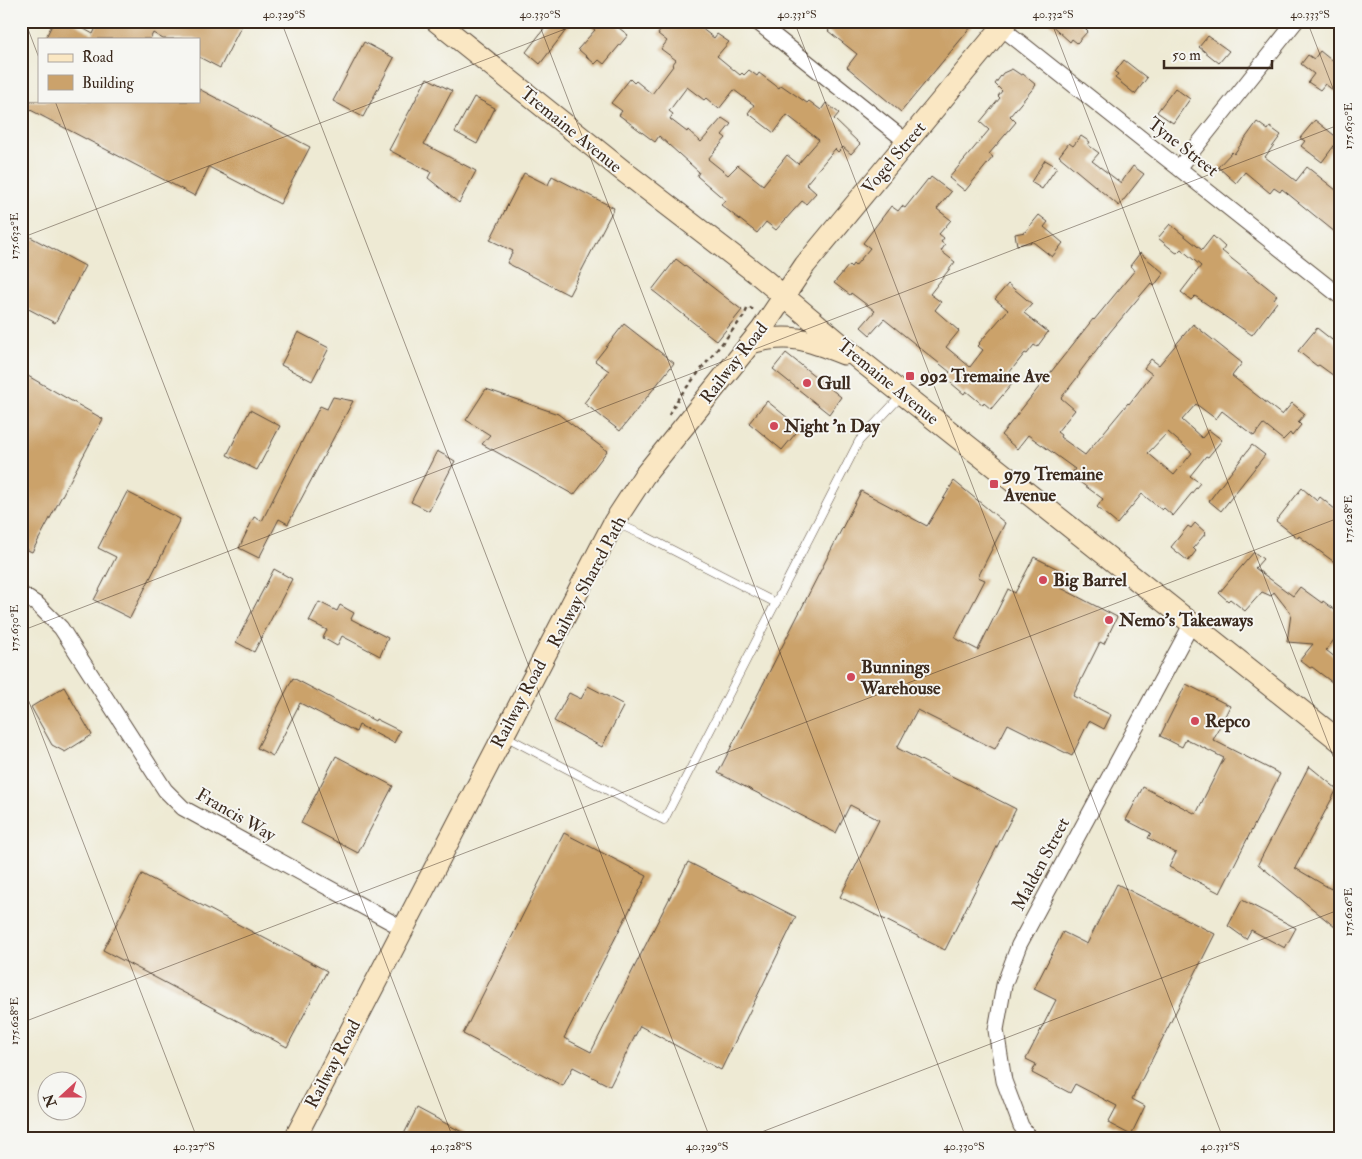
<svg xmlns="http://www.w3.org/2000/svg" width="1362" height="1159" viewBox="0 0 1362 1159" font-family="'IM FELL Double Pica',serif">
<style>
.building{fill:#cba26b;fill-rule:evenodd}
.lines{fill:none;stroke-linecap:round;stroke-linejoin:round}
.lane-casing{stroke:#564739;stroke-width:9}
.street-casing{stroke:#564739;stroke-width:17}
.secondary-casing{stroke:#564739;stroke-width:23}
.path{stroke:#564739;stroke-width:2.5;stroke-dasharray:4 4;stroke-linecap:butt}
.lane{stroke:#fff;stroke-width:8}
.street{stroke:#fff;stroke-width:15}
.secondary{stroke:#fae7c3;stroke-width:21}
.ticks{fill:none;stroke:#3b2a1e;stroke-width:1;stroke-opacity:0.45}
.poi-dot{fill:#d1495b;stroke:#f6f6f2;stroke-width:2}
.labels{text-anchor:middle;dominant-baseline:central;stroke-width:4;stroke-linejoin:round;paint-order:stroke}
.street-label{font-size:18px;fill:#3b2a1e;stroke:#f6f6f2}
.poi-label{font-size:18px;font-weight:bold;fill:#3b2a1e;stroke:#f6f6f2;text-anchor:start}
.neatline{fill:none;stroke:#3b2a1e;stroke-width:2}
.ticks-label{font-size:12px;text-anchor:middle;fill:#3b2a1e}
</style>
<rect width="100%" height="100%" fill="#f6f6f2"/>
<filter id="ink" filterUnits="userSpaceOnUse"><feTurbulence type="fractalNoise" baseFrequency=".02" numOctaves="2"/><feDisplacementMap in="SourceGraphic" scale="10" xChannelSelector="R" yChannelSelector="G"/><feConvolveMatrix kernelMatrix="1 2 1 2 8 2 1 2 1" color-interpolation-filters="sRGB"/></filter>
<filter id="wash" filterUnits="userSpaceOnUse"><feTurbulence type="fractalNoise" baseFrequency=".0096" numOctaves="4" result="noise"/><feDisplacementMap in="SourceGraphic" scale="20" xChannelSelector="R" yChannelSelector="G"/><feGaussianBlur stdDeviation="1.12" result="paint"/><feColorMatrix in="noise" values="0 0 0 0 0 0 0 0 0 0 0 0 0 0 0 0 0 1.4 0 .05"/><feComposite in="paint" operator="in"/></filter>
<g filter="url(#wash)">
<rect width="100%" height="100%" fill="#eeead4"/>
<g id="blocks">
<path class="building" d="M 54,21 L 70,21 L 93,34 L 99,21 L 244,21 L 220,68 L 199,57 L 199,39 L 163,39 L 153,33 L 150,39 L 45,39 Z
M 550,21 L 573,21 L 540,64 L 526,52 Z
M 584,21 L 610,21 L 628,35 L 604,64 L 599,60 L 595,64 L 578,49 L 595,30 Z
M 667,21 L 671,21 L 678,27 L 683,21 L 692,21 L 714,38 L 717,34 L 729,42 L 717,56 L 740,75 L 742,73 L 744,75 L 749,70 L 757,76 L 759,73 L 779,88 L 781,85 L 807,103 L 809,101 L 821,110 L 826,103 L 839,113 L 834,119 L 860,144 L 851,154 L 843,147 L 838,152 L 835,149 L 806,184 L 816,193 L 806,204 L 802,201 L 776,230 L 766,222 L 757,233 L 721,205 L 725,200 L 697,176 L 699,172 L 659,136 L 655,142 L 619,115 L 622,111 L 611,103 L 630,79 L 634,83 L 636,81 L 652,94 L 673,66 L 672,65 L 676,60 L 661,49 L 667,41 L 658,34 ZM 687,87 L 704,100 L 706,98 L 719,109 L 734,90 L 754,105 L 748,113 L 774,133 L 787,115 L 819,140 L 798,164 L 787,155 L 763,185 L 738,165 L 728,175 L 708,159 L 726,138 L 722,135 L 731,124 L 722,118 L 701,142 L 688,130 L 687,132 L 670,119 L 673,114 L 669,111 Z
M 836,21 L 976,21 L 901,112 L 847,67 L 857,54 L 828,31 Z
M 1047,21 L 1078,21 L 1088,31 L 1077,43 L 1072,39 L 1070,42 Z
M 1208,36 L 1229,51 L 1219,63 L 1199,47 Z
M 364,42 L 394,58 L 363,117 L 333,101 Z
M 1320,51 L 1341,68 L 1341,96 L 1325,84 L 1320,90 L 1308,82 L 1314,74 L 1301,64 L 1308,55 L 1314,59 Z
M 1124,60 L 1147,78 L 1135,94 L 1115,78 L 1118,74 L 1115,72 Z
M 1012,69 L 1021,75 L 1023,74 L 1036,85 L 1010,116 L 1016,122 L 989,154 L 993,157 L 965,191 L 949,178 L 989,130 L 980,122 L 1000,98 L 998,96 L 1002,91 L 995,84 L 1003,73 Z
M 427,78 L 452,91 L 424,144 L 476,171 L 459,203 L 428,178 L 431,172 L 389,150 Z
M 1175,88 L 1190,99 L 1173,123 L 1157,112 Z
M 199,89 L 310,147 L 280,204 L 209,167 L 195,196 L 21,105 L 21,101 L 199,101 Z
M 474,97 L 495,108 L 477,144 L 455,132 Z
M 1315,120 L 1339,139 L 1322,162 L 1301,146 L 1305,141 L 1300,138 Z
M 1257,122 L 1268,130 L 1270,127 L 1281,135 L 1265,157 L 1296,181 L 1307,167 L 1341,194 L 1341,237 L 1282,189 L 1280,192 L 1274,188 L 1270,193 L 1245,172 L 1236,183 L 1218,167 L 1232,152 L 1234,154 Z
M 1081,136 L 1090,142 L 1088,145 L 1099,153 L 1092,161 L 1121,183 L 1133,166 L 1144,174 L 1119,206 L 1059,156 L 1069,143 L 1073,146 Z
M 1045,160 L 1057,167 L 1042,189 L 1031,182 Z
M 524,173 L 548,185 L 552,176 L 614,208 L 569,295 L 507,263 L 513,251 L 490,240 Z
M 931,177 L 951,192 L 937,209 L 951,220 L 939,234 L 944,238 L 941,242 L 945,245 L 941,251 L 955,262 L 930,294 L 941,302 L 935,310 L 959,331 L 946,347 L 970,367 L 983,350 L 978,346 L 980,344 L 979,343 L 1008,310 L 995,299 L 1008,284 L 1032,304 L 1024,313 L 1048,332 L 1037,347 L 1034,345 L 1027,354 L 1025,353 L 1005,378 L 1012,384 L 991,409 L 984,403 L 983,405 L 966,391 L 964,394 L 945,378 L 950,372 L 884,319 L 870,335 L 861,327 L 875,311 L 851,293 L 850,295 L 834,283 L 849,265 L 851,267 L 853,264 L 855,266 L 870,248 L 863,243 L 891,206 L 898,211 L 902,206 L 905,208 L 928,179 L 929,180 Z
M 1039,215 L 1048,222 L 1044,227 L 1063,243 L 1052,257 L 1033,242 L 1017,245 L 1015,234 L 1025,232 Z
M 1170,224 L 1202,250 L 1213,236 L 1225,247 L 1222,251 L 1277,295 L 1274,299 L 1277,302 L 1252,335 L 1195,296 L 1191,300 L 1181,292 L 1201,266 L 1181,249 L 1177,253 L 1175,252 L 1158,238 Z
M 21,232 L 85,266 L 55,323 L 21,305 Z
M 1140,253 L 1164,273 L 1154,286 L 1151,283 L 1110,332 L 1079,373 L 1080,374 L 1061,398 L 1075,410 L 1057,432 L 1061,435 L 1060,437 L 1085,455 L 1128,403 L 1129,404 L 1152,374 L 1144,368 L 1151,359 L 1159,365 L 1193,324 L 1242,363 L 1232,376 L 1282,415 L 1292,403 L 1305,414 L 1298,422 L 1301,425 L 1292,436 L 1290,433 L 1283,440 L 1263,424 L 1254,436 L 1222,411 L 1216,419 L 1196,404 L 1182,420 L 1202,438 L 1209,430 L 1222,440 L 1208,457 L 1206,456 L 1190,476 L 1200,483 L 1173,516 L 1164,508 L 1162,510 L 1142,494 L 1117,524 L 1097,507 L 1103,499 L 1070,475 L 1075,469 L 1028,435 L 1017,449 L 1001,435 L 1093,319 L 1094,320 L 1135,270 L 1130,266 ZM 1168,432 L 1192,453 L 1174,475 L 1148,453 Z
M 676,259 L 742,310 L 717,341 L 652,290 Z
M 624,324 L 674,363 L 620,431 L 584,403 L 609,371 L 595,361 Z
M 1317,328 L 1341,347 L 1341,381 L 1319,365 L 1317,366 L 1298,351 Z
M 298,332 L 329,348 L 312,381 L 281,365 Z
M 786,353 L 841,397 L 829,414 L 773,369 Z
M 21,372 L 103,419 L 32,552 L 21,547 Z
M 486,389 L 558,414 L 607,451 L 574,495 L 482,444 L 490,435 L 466,420 Z
M 333,397 L 353,401 L 288,524 L 279,519 L 259,558 L 239,548 L 254,517 L 262,521 L 320,406 L 327,409 Z
M 767,401 L 800,428 L 782,450 L 749,423 Z
M 250,410 L 280,426 L 257,470 L 227,455 Z
M 1252,445 L 1265,455 L 1221,511 L 1209,501 Z
M 437,451 L 455,461 L 429,511 L 411,502 Z
M 954,481 L 1005,523 L 978,577 L 985,580 L 955,638 L 978,650 L 1008,589 L 1015,593 L 1034,557 L 1068,574 L 1061,588 L 1117,617 L 1104,644 L 1100,642 L 1073,696 L 1111,715 L 1104,729 L 1089,721 L 1072,756 L 1008,724 L 995,749 L 917,710 L 897,748 L 1016,809 L 945,950 L 840,897 L 879,820 L 850,805 L 836,833 L 718,773 L 861,491 L 927,526 Z
M 1302,488 L 1317,501 L 1320,497 L 1341,514 L 1341,567 L 1299,536 L 1298,538 L 1276,521 Z
M 127,492 L 180,519 L 130,618 L 94,600 L 116,557 L 98,548 Z
M 1195,523 L 1206,533 L 1193,548 L 1196,551 L 1188,561 L 1171,547 L 1188,526 L 1191,528 Z
M 1254,552 L 1263,559 L 1255,568 L 1293,596 L 1300,587 L 1322,603 L 1323,601 L 1341,615 L 1341,631 L 1326,650 L 1341,662 L 1341,689 L 1312,667 L 1310,668 L 1300,660 L 1313,644 L 1287,642 L 1291,614 L 1274,592 L 1271,596 L 1262,592 L 1245,611 L 1230,599 L 1228,601 L 1219,593 Z
M 274,569 L 292,579 L 254,652 L 236,642 Z
M 319,602 L 337,611 L 340,605 L 354,613 L 351,619 L 388,638 L 380,656 L 342,636 L 337,646 L 323,638 L 327,630 L 309,621 Z
M 293,678 L 375,721 L 376,719 L 400,731 L 394,743 L 359,725 L 356,732 L 300,703 L 273,756 L 257,748 Z
M 1186,684 L 1230,706 L 1213,740 L 1280,774 L 1220,893 L 1169,867 L 1176,853 L 1148,838 L 1151,833 L 1126,820 L 1143,787 L 1196,814 L 1224,758 L 1186,739 L 1182,747 L 1160,736 Z
M 588,686 L 624,705 L 602,747 L 554,721 L 569,693 L 581,699 Z
M 64,687 L 92,735 L 65,752 L 52,745 L 31,707 Z
M 336,756 L 393,786 L 358,853 L 301,823 Z
M 1309,766 L 1337,789 L 1295,868 L 1331,889 L 1341,870 L 1341,932 L 1258,864 Z
M 564,833 L 647,876 L 564,1038 L 591,1052 L 688,862 L 796,917 L 721,1070 L 640,1026 L 610,1086 L 573,1067 L 563,1086 L 463,1034 Z
M 142,874 L 327,971 L 287,1047 L 103,950 Z
M 1117,884 L 1215,934 L 1132,1099 L 1145,1106 L 1131,1135 L 1108,1123 L 1117,1106 L 1075,1084 L 1070,1093 L 1032,1073 L 1036,1064 L 1026,1059 L 1056,1000 L 1034,989 L 1063,932 L 1087,944 Z
M 1242,900 L 1296,928 L 1285,948 L 1251,930 L 1246,939 L 1228,926 Z
M 417,1108 L 473,1138 L 402,1138 Z"/>
</g>
</g>
<g filter="url(#ink)">
<use href="#blocks" fill-opacity="0" stroke="#564739" stroke-width="1"/>
<g class="lines">
<g class="lane-casing">
<path id="lane" d="M 616,523 L 641,534 L 776,603
M 505,736 L 664,820 L 859,441 L 902,395"/>
</g>
<g class="street-casing">
<path id="street" d="M 756,21 L 907,142
M 21,22 L 22,21
M 1002,28 L 1341,297
M 1179,168 L 1296,21
M 21,594 L 38,605 L 61,628 L 165,790 L 183,808 L 402,928
M 1030,1138 L 1021,1126 L 1004,1081 L 996,1030 L 1004,985 L 1019,945 L 1192,623"/>
</g>
<g class="secondary-casing">
<path id="secondary" d="M 436,21 L 622,170 L 761,277 L 861,361 L 1341,742
M 751,343 C 789,332 809,340 844,354
M 295,1138 L 614,522 L 644,476 L 762,329 L 805,265 L 1007,21"/>
</g>
<path class="path" d="M 669,415 L 679,397 L 744,316 L 748,307 L 754,310"/>
<use href="#lane" class="lane"/>
<use href="#street" class="street"/>
<use href="#secondary" class="secondary"/>
</g>
</g>
<path class="ticks" d="M 25,21 L 39,58M 281,21 L 710,1138M 538,21 L 966,1138M 794,21 L 1223,1138M 1051,21 L 1341,777M 1307,21 L 1341,109M 55,101 L 453,1138M 21,238 L 586,21M 21,631 L 1341,124M 21,681 L 197,1138M 21,1023 L 1341,517M 746,1138 L 1341,909"/>
<g class="poi-dot">
<rect x="905" y="371" width="10" height="10" rx="2.5"/>
<circle cx="807" cy="383" r="5"/>
<circle cx="774" cy="426" r="5"/>
<rect x="989" y="479" width="10" height="10" rx="2.5"/>
<circle cx="1043" cy="580" r="5"/>
<circle cx="1109" cy="620" r="5"/>
<circle cx="851" cy="677" r="5"/>
<circle cx="1195" cy="721" r="5"/>
</g>
<g class="labels">
<g class="street-label">
<text transform="translate(571 130) rotate(39)">Tremaine Avenue</text>
<text transform="translate(1183 147) rotate(38)">Tyne Street</text>
<text transform="translate(894 158) rotate(-50)">Vogel Street</text>
<text transform="translate(734 363) rotate(-52)">Railway Road</text>
<text transform="translate(888 382) rotate(39)">Tremaine Avenue</text>
<text transform="translate(587 582) rotate(-62)">Railway Shared Path</text>
<text transform="translate(519 704) rotate(-62)">Railway Road</text>
<text transform="translate(236 815) rotate(30)">Francis Way</text>
<text transform="translate(1041 864) rotate(-62)">Malden Street</text>
<text transform="translate(333 1064) rotate(-62)">Railway Road</text>
</g>
<g class="poi-label">
<text x="920" y="376">992 Tremaine Ave</text>
<text x="817" y="383">Gull</text>
<text x="784" y="426">Night 'n Day</text>
<text x="1004" y="474">979 Tremaine<tspan x="1004" dy="21">Avenue</tspan></text>
<text x="1053" y="580">Big Barrel</text>
<text x="1119" y="620">Nemo's Takeaways</text>
<text x="861" y="667">Bunnings<tspan x="861" dy="21">Warehouse</tspan></text>
<text x="1205" y="721">Repco</text>
</g>
</g>
<rect width="1362" height="1159" fill="none" stroke="#f6f6f2" stroke-width="55"/>
<rect x="38" y="38" width="162" height="65" fill="#f6f6f2" stroke="#aba49d"/>
<rect x="48" y="54" width="25" height="8" fill="#fae7c3" stroke="#aba49d"/>
<text x="82" y="62" font-size="15" fill="#3b2a1e">Road</text>
<rect x="48" y="75" width="25" height="15" fill="#cba26b" stroke="#aba49d"/>
<text x="82" y="88" font-size="15" fill="#3b2a1e">Building</text>
<g transform="translate(62 1096) rotate(249)"><circle r="24" fill="#f6f6f2" stroke="#aba49d"/>
<path d="M0-4L9 19L0 12L-9 19Z" fill="#d1495b"/>
<text y="-8" font-size="14" font-weight="bold" text-anchor="middle" fill="#3b2a1e">N</text>
</g>
<path d="M1164 60v8h108v-8" fill="none" stroke="#3b2a1e" stroke-width="2.5"/>
<text x="1172" y="60" font-size="15" fill="#3b2a1e" stroke="#f6f6f2" stroke-width="4" paint-order="stroke">50 m</text>
<rect x="28" y="28" width="1306" height="1104" class="neatline"/>
<g class="ticks-label">
<text x="284" y="18">40.329°S</text>
<text x="540" y="18">40.330°S</text>
<text x="797" y="18">40.331°S</text>
<text x="1053" y="18">40.332°S</text>
<text x="1310" y="18">40.333°S</text>
<text transform="translate(1348 126) rotate(-90)" y="4">175.630°E</text>
<text transform="translate(14 236) rotate(-90)" y="4">175.632°E</text>
<text transform="translate(1348 519) rotate(-90)" y="4">175.628°E</text>
<text transform="translate(14 628) rotate(-90)" y="4">175.630°E</text>
<text transform="translate(1348 912) rotate(-90)" y="4">175.626°E</text>
<text transform="translate(14 1021) rotate(-90)" y="4">175.628°E</text>
<text x="194" y="1150">40.327°S</text>
<text x="451" y="1150">40.328°S</text>
<text x="707" y="1150">40.329°S</text>
<text x="964" y="1150">40.330°S</text>
<text x="1220" y="1150">40.331°S</text>
</g>
</svg>
